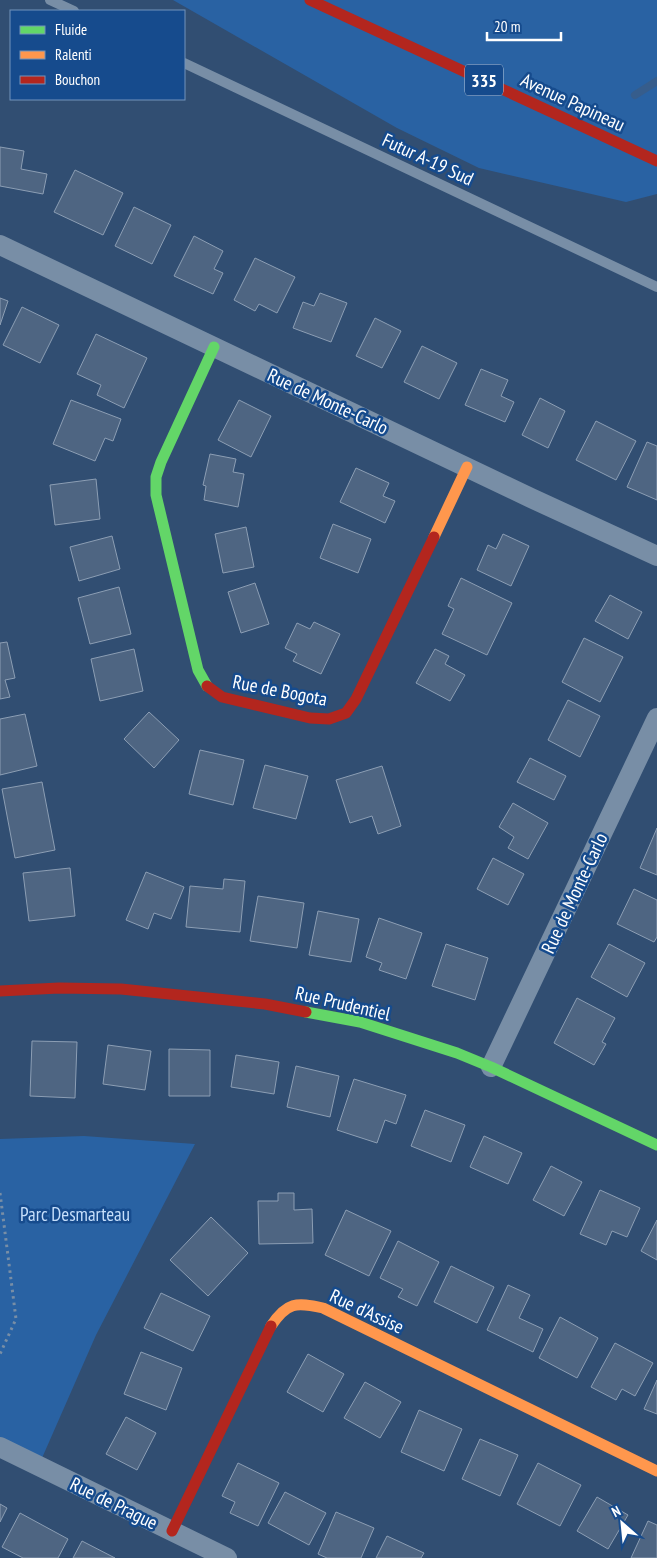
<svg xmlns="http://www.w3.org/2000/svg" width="657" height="1558" viewBox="0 0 657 1558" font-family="'PT Sans Narrow',sans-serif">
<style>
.green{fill:#2962a3}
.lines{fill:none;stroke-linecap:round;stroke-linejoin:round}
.stream{stroke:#365d8c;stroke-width:8}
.building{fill:#4e6582;stroke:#8c9eb4}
.path{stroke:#788ea6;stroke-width:3;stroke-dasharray:2.5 4;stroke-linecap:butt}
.lane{stroke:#788ea6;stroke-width:10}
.street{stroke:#788ea6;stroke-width:20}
.fast{stroke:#63d668;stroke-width:11}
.slow{stroke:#ff974d;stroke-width:11}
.jam{stroke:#b3261e;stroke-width:11}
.labels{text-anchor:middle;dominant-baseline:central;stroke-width:5;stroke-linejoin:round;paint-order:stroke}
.shield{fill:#164b8d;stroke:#b9c9dd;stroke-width:1}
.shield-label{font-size:18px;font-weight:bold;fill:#fff}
.street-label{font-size:19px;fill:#fff;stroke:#164b8d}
.park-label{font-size:19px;fill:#c6dffb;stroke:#164b8d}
</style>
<rect width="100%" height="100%" fill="#314e72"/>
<path class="green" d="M 173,0 L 657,0 L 657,194 L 626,202 L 479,168 L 397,128 Z
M 84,1136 L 195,1144 L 96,1335 L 42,1458 L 0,1438 L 0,1139 Z"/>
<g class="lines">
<path class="stream" d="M 635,95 L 657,81"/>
</g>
<path class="building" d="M 0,147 L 24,151 L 21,169 L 47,174 L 43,194 L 0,186 Z
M 75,170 L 123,193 L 103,235 L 54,212 Z
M 134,207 L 171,225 L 152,264 L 115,246 Z
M 194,236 L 223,251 L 214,269 L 223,273 L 213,294 L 174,276 Z
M 255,258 L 295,277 L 277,313 L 259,304 L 255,311 L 234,300 Z
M 320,293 L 347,303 L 331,342 L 293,328 L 303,302 L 314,306 Z
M 0,298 L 8,301 L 0,325 Z
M 22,307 L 59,325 L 40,363 L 3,345 Z
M 375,318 L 401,331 L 382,368 L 356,356 Z
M 96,334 L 147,358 L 124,408 L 97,395 L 101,385 L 77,374 Z
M 422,346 L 457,363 L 439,399 L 404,382 Z
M 481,369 L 508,380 L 501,396 L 514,402 L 505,422 L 465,405 Z
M 540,398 L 565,411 L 548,448 L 522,435 Z
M 71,400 L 121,419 L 113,441 L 105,438 L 95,461 L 53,444 Z
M 239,400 L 271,416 L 251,457 L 218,440 Z
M 596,421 L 636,441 L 616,480 L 576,460 Z
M 647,442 L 657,446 L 657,500 L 627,487 Z
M 210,454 L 236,459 L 233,472 L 244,474 L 238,507 L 204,500 L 206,486 L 203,485 Z
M 356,468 L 389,483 L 383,496 L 395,501 L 385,523 L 340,502 Z
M 96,479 L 100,519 L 55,525 L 50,485 Z
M 333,524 L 371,539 L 358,573 L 320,558 Z
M 246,527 L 254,567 L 223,573 L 215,534 Z
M 503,534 L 529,546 L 511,586 L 477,570 L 488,545 L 496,549 Z
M 112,536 L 120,569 L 79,581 L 70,547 Z
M 461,578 L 512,603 L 487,655 L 442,634 L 454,609 L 448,606 Z
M 255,583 L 269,624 L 241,633 L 228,592 Z
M 119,587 L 131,634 L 90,644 L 78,598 Z
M 610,595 L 642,612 L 628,639 L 595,621 Z
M 314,622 L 340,634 L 321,674 L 293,661 L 297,654 L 285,648 L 297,623 L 310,629 Z
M 584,638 L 623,657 L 600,702 L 562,682 Z
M 7,642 L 15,678 L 5,680 L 10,697 L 0,699 L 0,643 Z
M 134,649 L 143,691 L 100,701 L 91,659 Z
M 435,649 L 449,656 L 445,664 L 465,675 L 450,701 L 416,683 Z
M 568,700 L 600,716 L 580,757 L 548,740 Z
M 149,712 L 179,740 L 154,768 L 124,739 Z
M 25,714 L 37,766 L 0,775 L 0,719 Z
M 200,750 L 244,760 L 233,805 L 189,794 Z
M 530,758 L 566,776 L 554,800 L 517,782 Z
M 265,765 L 308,776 L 296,819 L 253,808 Z
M 382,766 L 401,826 L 378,834 L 372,816 L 350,823 L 336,780 Z
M 42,782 L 55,850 L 15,858 L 2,789 Z
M 513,803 L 548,823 L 528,859 L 508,848 L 514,837 L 499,827 Z
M 657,828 L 657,875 L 640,868 Z
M 493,858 L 524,874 L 508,905 L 477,889 Z
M 70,868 L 75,916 L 29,921 L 23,873 Z
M 146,872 L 184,887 L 171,919 L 154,913 L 148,929 L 126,920 Z
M 224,879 L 245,881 L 240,932 L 186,927 L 190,886 L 223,889 Z
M 634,889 L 657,900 L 657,937 L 654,942 L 617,924 Z
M 258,896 L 304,903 L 297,948 L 250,941 Z
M 318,911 L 359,919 L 351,962 L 309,955 Z
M 379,918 L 422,933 L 406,979 L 379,970 L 382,963 L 366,957 Z
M 446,944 L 488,958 L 475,1000 L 432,986 Z
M 609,944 L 645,963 L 627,997 L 591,977 Z
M 577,998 L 615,1018 L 602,1042 L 606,1044 L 594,1065 L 554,1043 Z
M 32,1041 L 77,1042 L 75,1098 L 30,1096 Z
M 108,1045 L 151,1051 L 145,1090 L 103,1084 Z
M 169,1049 L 210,1050 L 210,1096 L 169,1096 Z
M 236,1055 L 279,1062 L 274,1094 L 231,1087 Z
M 296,1066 L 339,1076 L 330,1117 L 287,1107 Z
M 354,1079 L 406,1095 L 396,1124 L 385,1120 L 377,1143 L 337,1130 Z
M 425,1110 L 465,1125 L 451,1162 L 411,1146 Z
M 484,1136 L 522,1153 L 508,1184 L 470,1167 Z
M 551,1166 L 582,1182 L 564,1216 L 533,1200 Z
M 600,1190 L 640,1208 L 627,1237 L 612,1231 L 606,1245 L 580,1234 Z
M 278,1193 L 294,1193 L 294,1210 L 312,1209 L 313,1243 L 259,1244 L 258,1201 L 278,1201 Z
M 346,1210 L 391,1231 L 369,1276 L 325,1255 Z
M 211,1217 L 248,1253 L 208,1296 L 170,1260 Z
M 657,1220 L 657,1260 L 641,1251 Z
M 398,1241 L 439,1262 L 417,1306 L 398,1297 L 403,1289 L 380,1278 Z
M 451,1266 L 494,1287 L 477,1323 L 434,1302 Z
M 508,1285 L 530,1295 L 519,1318 L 543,1329 L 533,1352 L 487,1330 Z
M 161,1293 L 210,1316 L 193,1351 L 144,1328 Z
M 560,1317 L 598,1338 L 577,1378 L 539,1358 Z
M 615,1343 L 653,1363 L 635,1396 L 622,1389 L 616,1400 L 591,1387 Z
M 141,1352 L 182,1368 L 166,1410 L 124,1394 Z
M 308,1354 L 344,1374 L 323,1412 L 287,1392 Z
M 657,1380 L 657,1414 L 644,1409 Z
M 365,1382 L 401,1402 L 380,1438 L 344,1418 Z
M 419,1410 L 462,1429 L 444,1471 L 401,1452 Z
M 126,1417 L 156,1433 L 137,1470 L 106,1454 Z
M 480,1439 L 518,1455 L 500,1496 L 462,1479 Z
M 238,1463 L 279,1483 L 258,1526 L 230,1513 L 235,1502 L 222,1496 Z
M 538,1463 L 581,1485 L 560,1526 L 517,1504 Z
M 285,1492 L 326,1513 L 309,1545 L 268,1523 Z
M 597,1497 L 628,1515 L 608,1549 L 577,1531 Z
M 0,1504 L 7,1508 L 0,1522 Z
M 336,1512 L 374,1528 L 361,1558 L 327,1558 L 318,1554 Z
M 20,1513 L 68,1539 L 58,1558 L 23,1558 L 2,1547 Z
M 648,1521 L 657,1525 L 657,1558 L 631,1558 Z
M 387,1536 L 424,1553 L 421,1558 L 376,1558 Z
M 82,1541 L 115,1558 L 73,1558 Z"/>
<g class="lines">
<path class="path" d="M 0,1193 L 16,1319 L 0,1354"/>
<path class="lane" d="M 50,0 L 74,11
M 184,63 L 657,287"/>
<path class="street" d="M 0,245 L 531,498 L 657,556
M 491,1067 L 657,718
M 0,1447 L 227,1558"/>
<path class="fast" d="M 207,686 L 198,670 L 156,495 L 156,477 L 161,462 L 214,347
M 306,1012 L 360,1022 L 457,1053 L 491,1067 L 657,1145"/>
<path class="slow" d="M 434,537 L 467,467
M 271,1326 C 287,1302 296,1302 323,1308 L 657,1471"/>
<path class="jam" d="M 310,0 L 657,161
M 207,686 L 222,697 L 310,718 L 329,719 L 346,713 L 356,699 L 434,537
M 0,991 L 59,988 L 121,989 L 265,1004 L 306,1012
M 172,1531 L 271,1326"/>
</g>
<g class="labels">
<rect class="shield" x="465" y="64.5" width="38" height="31" rx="4"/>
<g class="shield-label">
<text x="484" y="80">335</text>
</g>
<g class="street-label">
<text transform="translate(573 102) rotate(25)">Avenue Papineau</text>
<text transform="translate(428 159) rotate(25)">Futur A-19 Sud</text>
<text transform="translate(328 401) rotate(25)">Rue de Monte-Carlo</text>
<text transform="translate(280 690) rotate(11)">Rue de Bogota</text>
<text transform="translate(574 893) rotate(-65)">Rue de Monte-Carlo</text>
<text transform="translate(343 1003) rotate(13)">Rue Prudentiel</text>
<text transform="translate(367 1311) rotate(25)">Rue d'Assise</text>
<text transform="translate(114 1503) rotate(26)">Rue de Prague</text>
</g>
<g class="park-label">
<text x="75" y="1214">Parc Desmarteau</text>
</g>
</g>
<rect x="10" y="10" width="175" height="90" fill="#164b8d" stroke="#7393bb"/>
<rect x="20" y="26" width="25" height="8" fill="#63d668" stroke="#7393bb"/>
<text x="55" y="35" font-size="15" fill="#ffffff">Fluide</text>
<rect x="20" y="51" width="25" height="8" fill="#ff974d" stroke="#7393bb"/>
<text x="55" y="60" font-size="15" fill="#ffffff">Ralenti</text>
<rect x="20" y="76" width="25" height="8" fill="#b3261e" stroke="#7393bb"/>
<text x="55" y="85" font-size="15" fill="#ffffff">Bouchon</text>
<g transform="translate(622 1523) rotate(333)" stroke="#164b8d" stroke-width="4" paint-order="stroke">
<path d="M0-4L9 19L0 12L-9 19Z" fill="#ffffff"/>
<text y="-8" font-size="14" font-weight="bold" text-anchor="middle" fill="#ffffff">N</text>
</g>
<path d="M487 32v8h74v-8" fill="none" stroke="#ffffff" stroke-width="2.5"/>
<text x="494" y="32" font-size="15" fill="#ffffff" stroke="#164b8d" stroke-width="4" paint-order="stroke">20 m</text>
</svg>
